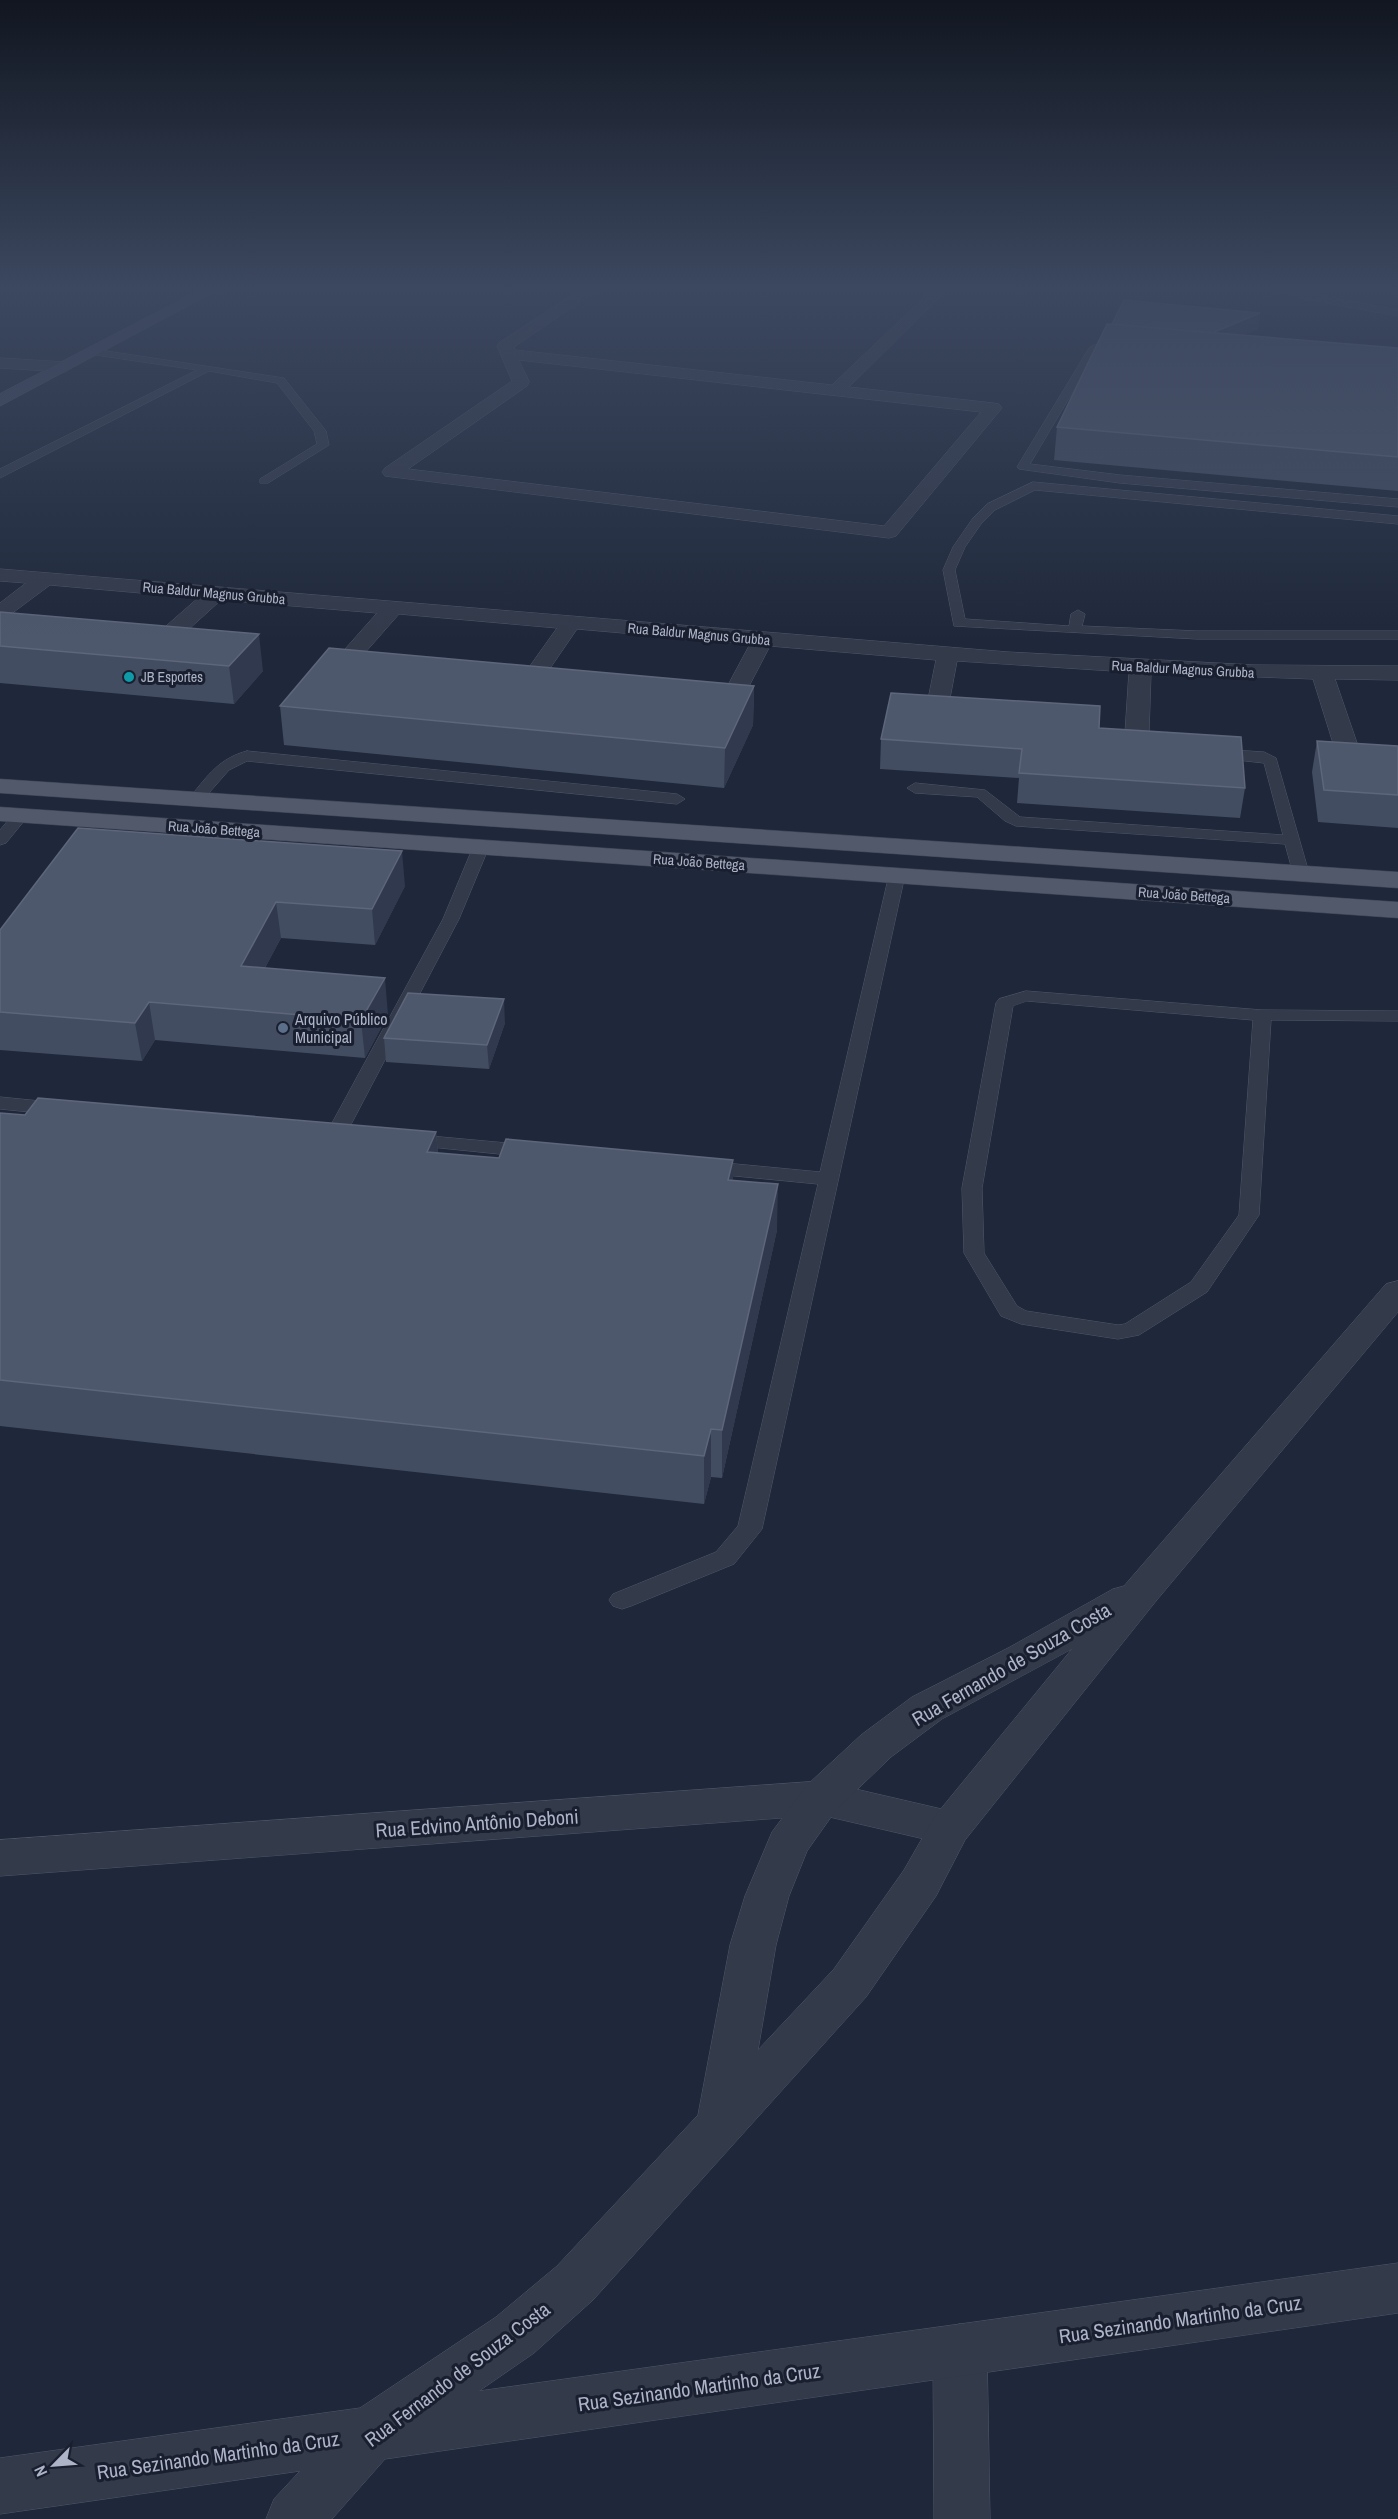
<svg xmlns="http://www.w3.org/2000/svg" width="1398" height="2519" viewBox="0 0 1398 2519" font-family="'Archivo Narrow',sans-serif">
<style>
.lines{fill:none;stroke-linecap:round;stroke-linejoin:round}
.service-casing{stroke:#505768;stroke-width:1}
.minor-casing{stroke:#505768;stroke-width:1}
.tertiary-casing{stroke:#505768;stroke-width:1}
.secondary-casing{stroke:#505768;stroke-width:1}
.primary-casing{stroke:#3c4354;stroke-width:1}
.service{fill:#333a4a;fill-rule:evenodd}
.minor{fill:#333a4a;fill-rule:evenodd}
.tertiary{fill:#333a4a;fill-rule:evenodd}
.secondary{fill:#41485e;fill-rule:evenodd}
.primary{fill:#51596b;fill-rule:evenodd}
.wall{fill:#434d62}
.shaded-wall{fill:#30394d}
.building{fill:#4e586d;stroke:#5d667b;stroke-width:1.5}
.culture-dot{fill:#0f9aa8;stroke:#191f2f;stroke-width:2}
.service-dot{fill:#5c6f8a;stroke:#191f2f;stroke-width:2}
.labels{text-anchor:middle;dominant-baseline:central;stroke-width:6;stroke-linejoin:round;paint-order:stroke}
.far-street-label{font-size:14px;fill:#adb4c7;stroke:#191f2f}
.far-poi-label{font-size:14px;fill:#adb4c7;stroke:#191f2f;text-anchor:start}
.poi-label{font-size:16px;fill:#adb4c7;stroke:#191f2f;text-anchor:start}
.near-street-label{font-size:20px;fill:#adb4c7;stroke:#191f2f}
</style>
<rect width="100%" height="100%" fill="#1f283a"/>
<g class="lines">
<g class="service-casing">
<path id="service" d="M 1277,290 L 1292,290 L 1398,310 L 1398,316 L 1304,299 Z
M 1094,345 L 1122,347 L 1127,350 L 1122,353 L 1097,351 L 1030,464 L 1120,475 L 1398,499 L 1398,507 L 1120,483 L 1019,469 L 1017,467 L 1089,348 Z
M 93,349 L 284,378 L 326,431 L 329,445 L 268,483 L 260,483 L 260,479 L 317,444 L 314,431 L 277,383 L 209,371 L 0,478 L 0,469 L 197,370 L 89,354 L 88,352 Z
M 1033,482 L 1398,516 L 1398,524 L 1035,490 L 995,510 L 981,524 L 965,547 L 955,570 L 965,619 L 1069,626 L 1071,614 L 1078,610 L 1085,614 L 1082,626 L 1197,631 L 1398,631 L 1398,639 L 1197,639 L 954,626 L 943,570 L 953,547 L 973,518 L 987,504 Z
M 1215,749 L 1264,752 L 1276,758 L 1309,873 L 1307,876 L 1301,878 L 1293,873 L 1285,844 L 1016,826 L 1005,821 L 977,797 L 915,793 L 907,788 L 915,783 L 985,790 L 1020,817 L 1283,835 L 1264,763 L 1210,757 L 1207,754 Z
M 247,751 L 677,794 L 685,799 L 677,804 L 247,761 L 229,770 L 201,802 L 191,802 L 188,799 L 191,796 C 208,775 220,758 247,751 Z
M 21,810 L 29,815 L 6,843 L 0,845 L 0,830 L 15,812 Z
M 481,842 L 489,847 L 459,919 L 346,1134 L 343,1138 L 329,1138 L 326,1134 L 443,919 L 473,847 Z
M 897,870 L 905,875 L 762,1529 L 734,1564 L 631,1606 L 622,1609 L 613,1606 L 609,1600 L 613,1594 L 716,1552 L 738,1526 L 818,1184 L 704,1173 L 697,1171 L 694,1167 L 697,1163 L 704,1161 L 820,1172 L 889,875 Z
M 1026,991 L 1262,1010 L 1398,1011 L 1398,1021 L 1271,1020 L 1259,1215 L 1207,1292 L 1139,1335 L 1118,1339 L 1021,1324 L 1001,1316 L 964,1253 L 962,1188 L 996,1003 L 999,999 ZM 1027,1001 L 1253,1020 L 1239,1215 L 1191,1282 L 1125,1324 L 1118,1325 L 1026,1311 L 1017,1306 L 984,1253 L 982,1188 L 1013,1006 Z
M 0,1097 L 60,1103 L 67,1105 L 70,1109 L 67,1113 L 60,1115 L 0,1109 Z
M 408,1134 L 529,1145 L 536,1147 L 539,1151 L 536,1155 L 529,1157 L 401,1144 L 398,1140 L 401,1136 Z"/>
</g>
<g class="minor-casing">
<path id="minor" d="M 580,290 L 597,290 L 514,347 L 515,350 L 832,385 L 932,290 L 947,290 L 849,387 L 993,403 L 999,404 L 1002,408 L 896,536 L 889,538 L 385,476 L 382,472 L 385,468 L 512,381 L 497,346 L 499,343 ZM 519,360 L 981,412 L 884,526 L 408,469 L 527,386 L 529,382 Z
M 0,358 L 65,362 L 73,367 L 65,372 L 0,368 Z
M 0,569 L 1008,652 L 1255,665 L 1398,666 L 1398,680 L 1335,679 L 1357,743 L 1353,748 L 1345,750 L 1337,748 L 1333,743 L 1313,679 L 1151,673 L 1149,733 L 1145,738 L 1137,740 L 1129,738 L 1125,733 L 1129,672 L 957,661 L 947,714 L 944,719 L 936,721 L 928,719 L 925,714 L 936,660 L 770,646 L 735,713 L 732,718 L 724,720 L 716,718 L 713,713 L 750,644 L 577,629 L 529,699 L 521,701 L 513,699 L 510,694 L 557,628 L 399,614 L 341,680 L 333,682 L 325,680 L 322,675 L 377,613 L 221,600 L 157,658 L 149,660 L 141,658 L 138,653 L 141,648 L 198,598 L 50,585 L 7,617 L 0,619 L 0,603 L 26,583 L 0,581 Z
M 821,1781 L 950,1811 L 965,1816 L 972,1828 L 965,1840 L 950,1845 L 821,1815 L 0,1876 L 0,1840 Z
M 960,2324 L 979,2332 L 987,2350 L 990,2519 L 934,2519 L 933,2350 L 941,2332 Z"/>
</g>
<g class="tertiary-casing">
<path id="tertiary" d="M 1398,1281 L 1398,1312 L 1156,1601 L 965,1840 L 936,1896 L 866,1997 L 593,2300 L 534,2353 L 479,2391 L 1398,2263 L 1398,2313 L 385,2459 L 332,2519 L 266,2519 L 274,2499 L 300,2471 L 0,2514 L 0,2458 L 360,2408 L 496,2317 L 557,2266 L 698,2115 L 730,1945 L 745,1896 L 772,1832 L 806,1786 L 861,1735 L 912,1697 L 1010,1647 L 1113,1589 L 1124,1586 L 1386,1284 ZM 1072,1649 L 935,1816 L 904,1870 L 834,1969 L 758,2050 L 776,1945 L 789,1896 L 807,1851 L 836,1810 L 891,1757 L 942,1719 Z"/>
</g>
<g class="secondary-casing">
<path id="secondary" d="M 200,290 L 218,290 L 0,406 L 0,394 Z"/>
</g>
<g class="primary-casing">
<path id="primary" d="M 0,779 L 1398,872 L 1398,888 L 0,793 Z
M 0,807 L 1398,902 L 1398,918 L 0,821 Z"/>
</g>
<use href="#service" class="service"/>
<use href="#minor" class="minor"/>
<use href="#tertiary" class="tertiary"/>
<use href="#secondary" class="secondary"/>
<use href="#primary" class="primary"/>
</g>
<path class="wall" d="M 1260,313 L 1258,329 L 1243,335 L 1398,348 L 1398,491 L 1054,460 L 1057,427 Z
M 0,612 L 263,671 L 234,704 L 0,683 Z
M 754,686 L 753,725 L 724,788 L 284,745 L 280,706 Z
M 1099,728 L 1245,788 L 1240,818 L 1017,803 L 1019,778 L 880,769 L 881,739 Z
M 1317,741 L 1398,746 L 1398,828 L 1318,822 L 1312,772 Z
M 405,886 L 375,945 L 281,938 L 265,968 L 388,1015 L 365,1058 L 155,1040 L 142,1061 L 0,1050 L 0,930 Z
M 505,1023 L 489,1069 L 386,1062 L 384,1038 Z
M 0,1113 L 25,1115 L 436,1132 L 438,1153 L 733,1180 L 777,1230 L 722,1478 L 711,1477 L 704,1504 L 0,1426 Z"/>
<path class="shaded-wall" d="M 1260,313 L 1258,329 L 1204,351 L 1206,335 Z
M 259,634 L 263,671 L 234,704 L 229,666 Z
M 754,686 L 753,725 L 724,788 L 725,748 Z
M 402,851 L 405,886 L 375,945 L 372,909 Z
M 276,902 L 281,938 L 246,1003 L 241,966 Z
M 385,978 L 388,1015 L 365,1058 L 361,1020 Z
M 504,999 L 505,1023 L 489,1069 L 487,1045 Z
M 149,1002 L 155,1040 L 142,1061 L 135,1023 Z
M 436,1132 L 440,1177 L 427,1152 Z
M 733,1160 L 733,1205 L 728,1180 Z
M 778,1184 L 777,1230 L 722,1478 L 722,1430 Z
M 711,1429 L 711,1477 L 704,1504 L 704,1456 Z"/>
<path class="building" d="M 1124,300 L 1260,313 L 1212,333 L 1112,324 Z
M 1107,324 L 1398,348 L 1398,457 L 1057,427 Z
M 0,612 L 259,634 L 229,666 L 0,646 Z
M 329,648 L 754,686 L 725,748 L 280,706 Z
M 891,693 L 1100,706 L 1099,728 L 1241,737 L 1245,788 L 1019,773 L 1022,749 L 881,739 Z
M 1317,741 L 1398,746 L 1398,795 L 1324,790 Z
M 78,828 L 402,851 L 372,909 L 276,902 L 241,966 L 385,978 L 361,1020 L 149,1002 L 135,1023 L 0,1012 L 0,930 Z
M 408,993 L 504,999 L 487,1045 L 384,1038 Z
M 38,1098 L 436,1132 L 427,1152 L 499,1158 L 506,1139 L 733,1160 L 728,1180 L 778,1184 L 722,1430 L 711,1429 L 704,1456 L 0,1380 L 0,1113 L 25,1115 Z"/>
<linearGradient id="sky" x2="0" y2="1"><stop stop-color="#111620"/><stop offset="0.45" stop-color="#3c4860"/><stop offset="1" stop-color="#3c4860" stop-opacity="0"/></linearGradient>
<rect width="1398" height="642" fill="url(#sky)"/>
<circle class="culture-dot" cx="129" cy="677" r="6"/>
<circle class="service-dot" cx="283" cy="1028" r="6"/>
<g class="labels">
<g class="far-street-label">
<text transform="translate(214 593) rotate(5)">Rua Baldur Magnus Grubba</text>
<text transform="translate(699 634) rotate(5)">Rua Baldur Magnus Grubba</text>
<text transform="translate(1183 669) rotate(3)">Rua Baldur Magnus Grubba</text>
<text transform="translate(214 829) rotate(4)">Rua João Bettega</text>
<text transform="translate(699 862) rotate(4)">Rua João Bettega</text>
<text transform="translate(1184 895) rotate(4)">Rua João Bettega</text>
</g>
<g class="far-poi-label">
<text x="141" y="677">JB Esportes</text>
</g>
<g class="poi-label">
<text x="295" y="1019">Arquivo Público<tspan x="295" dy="18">Municipal</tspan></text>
</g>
<g class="near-street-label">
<text transform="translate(1011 1664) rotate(-30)">Rua Fernando de Souza Costa</text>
<text transform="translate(477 1823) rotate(-4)">Rua Edvino Antônio Deboni</text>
<text transform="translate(1180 2319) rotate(-8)">Rua Sezinando Martinho da Cruz</text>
<text transform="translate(457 2374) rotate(-37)">Rua Fernando de Souza Costa</text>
<text transform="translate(699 2387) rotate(-8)">Rua Sezinando Martinho da Cruz</text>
<text transform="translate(218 2455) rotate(-8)">Rua Sezinando Martinho da Cruz</text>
</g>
</g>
<g transform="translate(54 2465) rotate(245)" stroke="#191f2f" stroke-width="4.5" paint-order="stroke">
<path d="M0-4.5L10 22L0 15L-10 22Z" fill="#adb4c7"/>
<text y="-9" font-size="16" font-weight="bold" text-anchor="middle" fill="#adb4c7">N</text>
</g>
</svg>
